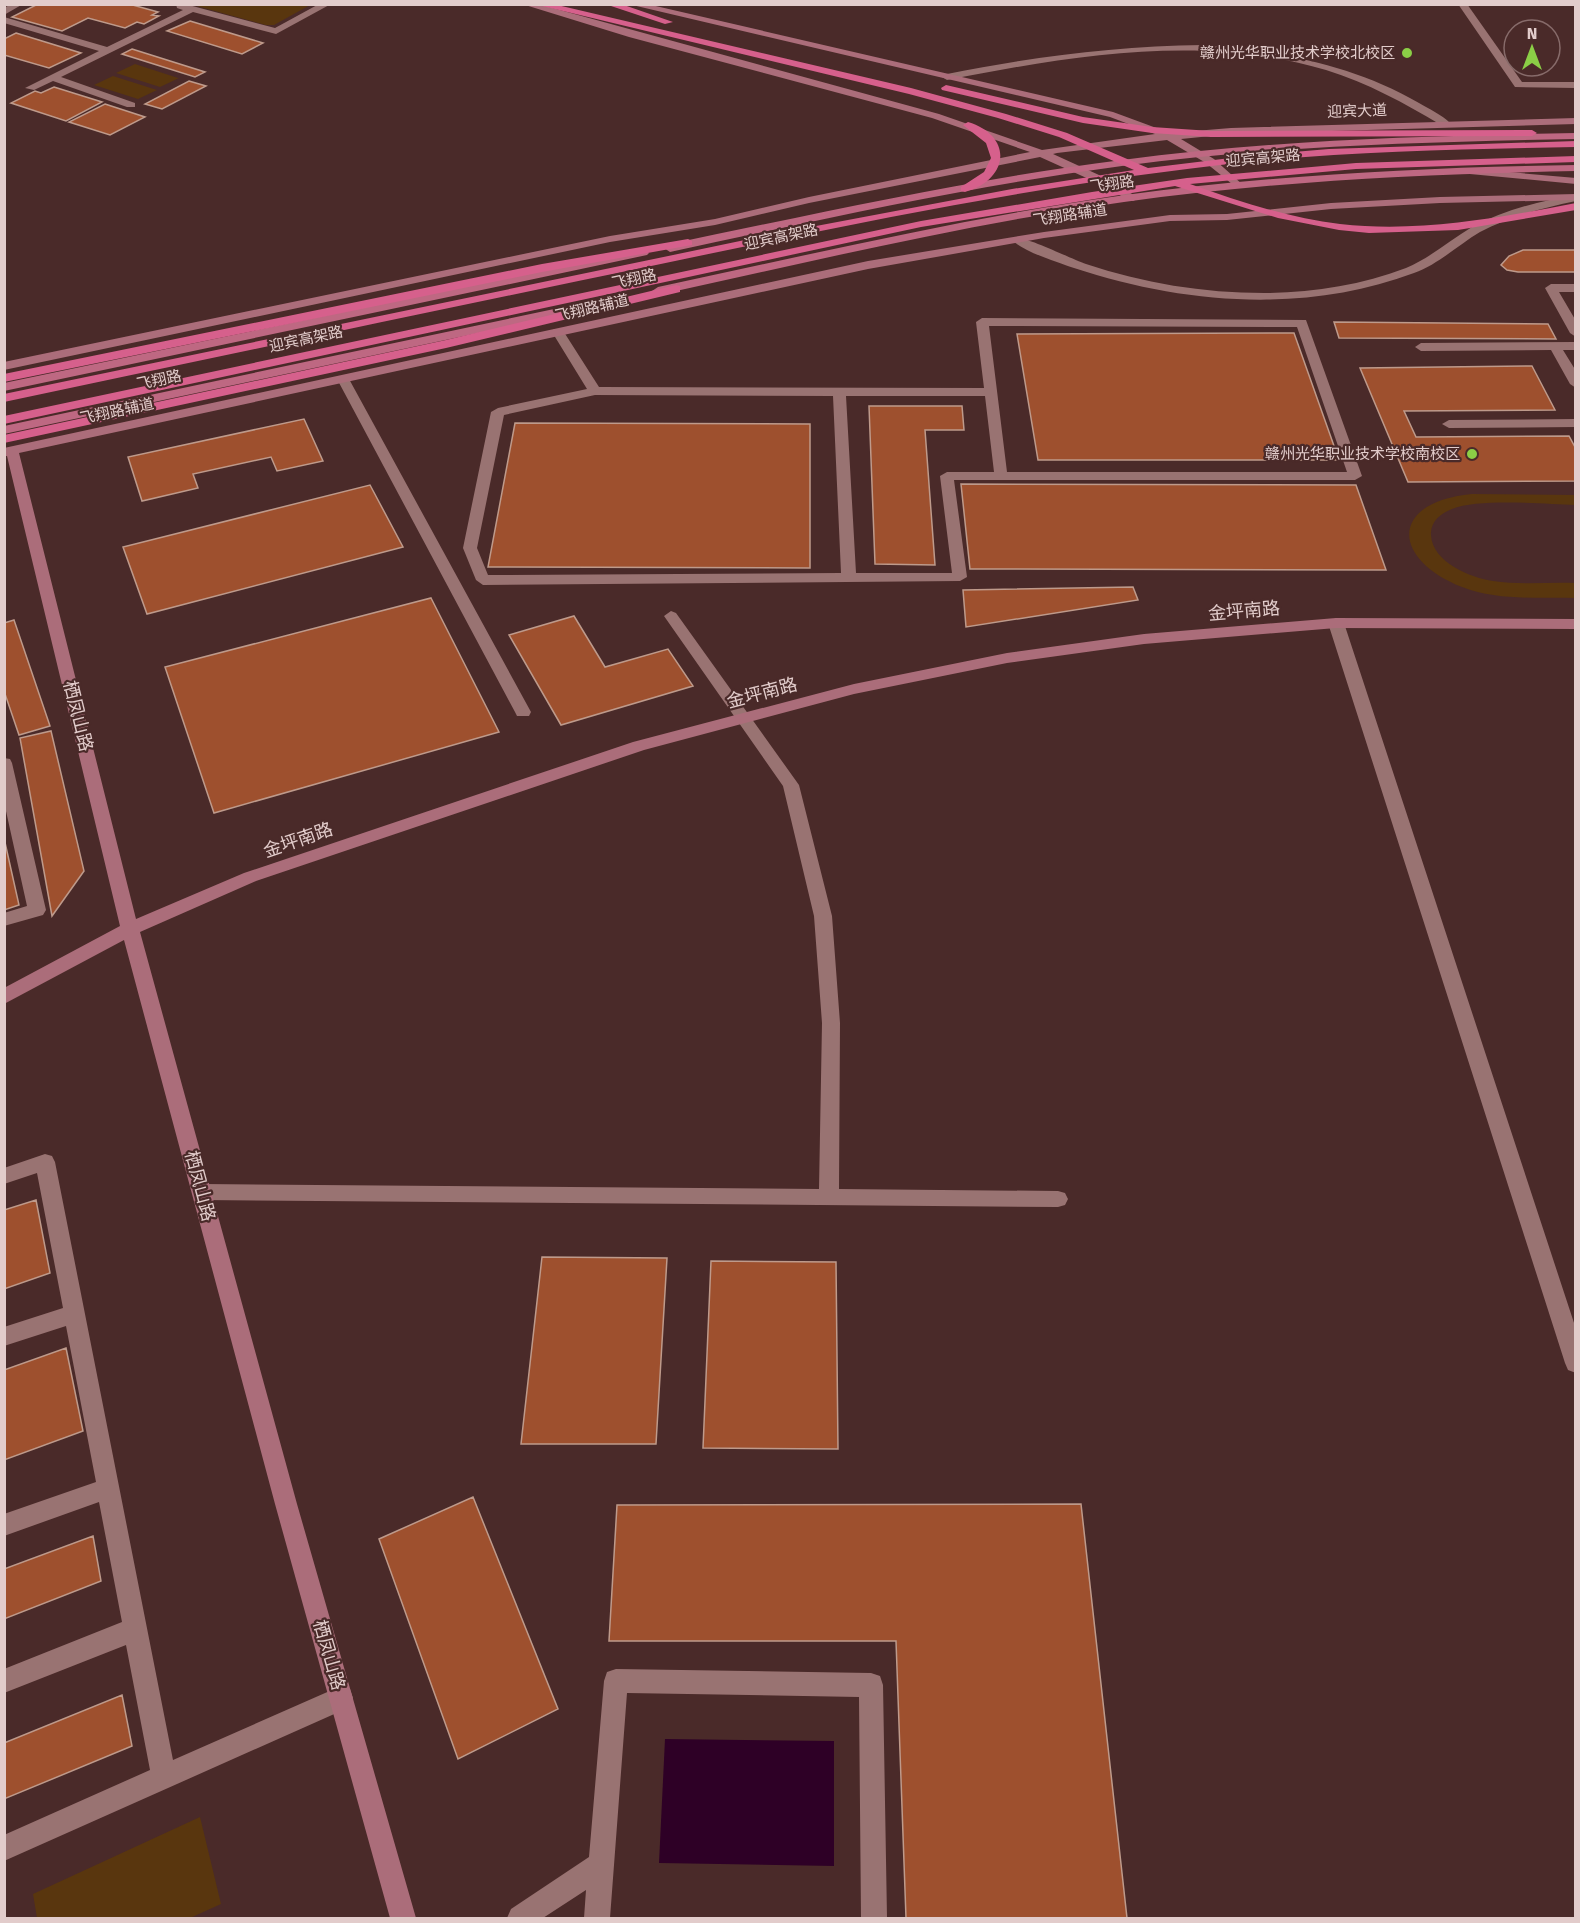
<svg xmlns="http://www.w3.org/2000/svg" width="1580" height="1923" viewBox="0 0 1580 1923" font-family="'Fira Sans','Noto Sans SC',sans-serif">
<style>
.green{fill:#59360e}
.water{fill:#2e0026}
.building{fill:#9e502e;stroke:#be9a8b;stroke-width:1.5}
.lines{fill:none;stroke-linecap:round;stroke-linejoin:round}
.street{fill:#997372;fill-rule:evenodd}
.secondary{fill:#ab6d7a;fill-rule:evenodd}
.primary{fill:#be6882;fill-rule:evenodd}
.highway{fill:#d6608c;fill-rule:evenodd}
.poi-dot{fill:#8bce46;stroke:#4a2a29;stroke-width:2}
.labels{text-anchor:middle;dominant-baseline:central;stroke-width:4.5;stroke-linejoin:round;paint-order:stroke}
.far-poi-label{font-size:15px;fill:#e2cccb;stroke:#4a2a29;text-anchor:end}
.far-street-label{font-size:15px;fill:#e2cccb;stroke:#4a2a29}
.street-label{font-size:18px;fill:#e2cccb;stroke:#4a2a29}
</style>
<rect width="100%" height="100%" fill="#4a2a29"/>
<path class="green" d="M 193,5 L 310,4 L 310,5 L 274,25 L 266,25 Z
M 135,64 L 178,78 L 179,78 L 160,87 L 116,73 Z
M 113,76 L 157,90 L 138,99 L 94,85 Z
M 1472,494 L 1575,495 L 1575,505 C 1544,504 1479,498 1452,509 C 1441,513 1430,522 1431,535 C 1432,562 1471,578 1493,581 C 1519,585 1549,582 1575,583 L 1575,598 C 1538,597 1498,601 1462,587 C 1391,559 1389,502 1472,494 Z
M 200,1817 L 221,1904 L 190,1918 L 37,1918 L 33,1894 Z"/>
<path class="water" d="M 665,1739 L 834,1741 L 834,1866 L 659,1863 Z"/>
<path class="building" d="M 38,4 L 129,4 L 158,12 L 152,15 L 159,16 L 144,24 L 137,22 L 125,28 L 88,18 L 62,31 L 12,17 Z
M 190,21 L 263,43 L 242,54 L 167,31 Z
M 16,33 L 81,53 L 49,68 L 4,55 L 4,39 Z
M 132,49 L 205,72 L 195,77 L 122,54 Z
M 189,81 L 206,86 L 162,109 L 145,104 Z
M 54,87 L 102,102 L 66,121 L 11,103 L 35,91 L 41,93 Z
M 105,104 L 145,117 L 110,135 L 69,122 Z
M 1523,250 L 1576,250 L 1576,272 L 1518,272 L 1507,270 L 1501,265 L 1509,256 Z
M 1334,322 L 1548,324 L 1556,339 L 1339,338 Z
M 1294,333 L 1339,460 L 1038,460 L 1017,334 Z
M 1532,366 L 1555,410 L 1404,411 L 1416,437 L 1569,436 L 1576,449 L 1576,481 L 1408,482 L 1360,368 Z
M 869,406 L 962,406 L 964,430 L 925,430 L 935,565 L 875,564 Z
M 304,419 L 323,461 L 277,471 L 271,457 L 193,474 L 198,488 L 142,501 L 128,457 Z
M 515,423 L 810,424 L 810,568 L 488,567 Z
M 961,484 L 1356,485 L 1386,570 L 970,569 Z
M 370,485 L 403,547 L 147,614 L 123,547 Z
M 1133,587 L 1138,600 L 966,627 L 963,590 Z
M 431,598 L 499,732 L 214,813 L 165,667 Z
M 574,616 L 605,667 L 668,649 L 693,686 L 561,725 L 509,635 Z
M 14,620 L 50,726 L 19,735 L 4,691 L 4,623 Z
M 51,731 L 84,871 L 52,916 L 20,738 Z
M 4,838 L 19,905 L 4,910 Z
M 36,1200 L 50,1273 L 4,1289 L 4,1210 Z
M 542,1257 L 667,1258 L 656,1444 L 521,1444 Z
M 711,1261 L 836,1262 L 838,1449 L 703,1448 Z
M 66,1348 L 83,1431 L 4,1460 L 4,1370 Z
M 473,1497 L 558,1709 L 458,1759 L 379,1539 Z
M 1081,1504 L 1127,1918 L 906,1918 L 896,1641 L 609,1641 L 617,1505 Z
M 93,1536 L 101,1581 L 4,1619 L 4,1569 Z
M 122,1695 L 132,1746 L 4,1799 L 4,1743 Z"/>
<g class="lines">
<path class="street" d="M 11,4 L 23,4 L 4,15 L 4,8 Z
M 176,4 L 185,4 L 275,28 L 319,4 L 331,4 L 276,34 L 193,12 L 61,77 L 135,103 L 135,107 L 127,107 L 53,81 L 34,90 L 25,88 L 99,51 L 4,23 L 4,17 L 107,47 L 183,10 L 177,8 Z
M 1458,4 L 1467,4 L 1522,82 L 1576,82 L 1576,88 L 1515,87 Z
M 1203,45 C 1281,52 1351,64 1419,103 C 1429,109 1442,115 1450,123 L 1445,126 L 1441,125 C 1404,103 1368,83 1326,70 C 1204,33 1070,56 947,80 L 942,77 L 947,74 C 1033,57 1115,46 1203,45 Z
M 1576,195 L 1576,201 C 1543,208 1510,216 1480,232 C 1458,245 1439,264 1414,273 C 1305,314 1183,304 1074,268 C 1057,262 1024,252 1012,240 L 1014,238 C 1024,235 1071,259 1086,264 C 1143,283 1203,293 1264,293 C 1312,293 1361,285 1406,268 C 1430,258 1450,240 1472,227 C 1504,210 1540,201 1576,195 Z
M 1551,284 L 1576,284 L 1576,292 L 1559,292 L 1576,321 L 1576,337 L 1570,333 L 1545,288 Z
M 982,318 L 1306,320 L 1362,476 L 1355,480 L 954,480 L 967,577 L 960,581 L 483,585 L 476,580 L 463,548 L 491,412 L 498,408 L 587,389 L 552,332 L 554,329 L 562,329 L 599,387 L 984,388 L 976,322 ZM 989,326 L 1297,327 L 1347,472 L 1007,472 ZM 595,395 L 833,396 L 841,573 L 488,575 L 477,548 L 504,415 ZM 846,396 L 985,396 L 994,472 L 947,472 L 940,476 L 952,573 L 856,573 Z
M 1576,342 L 1576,350 L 1563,350 L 1576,371 L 1576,388 L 1570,384 L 1551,350 L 1421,351 L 1415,347 L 1421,343 Z
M 343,375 L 349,379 L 531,712 L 529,716 L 517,716 L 515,712 L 337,379 Z
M 1576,419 L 1576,427 L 1449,428 L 1442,424 L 1449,420 Z
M 671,611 L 676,613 L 799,785 L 832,916 L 840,1023 L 839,1189 L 1058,1191 L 1065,1193 L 1068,1199 L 1065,1205 L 1058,1207 L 202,1200 L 195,1198 L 192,1192 L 195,1186 L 202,1184 L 819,1189 L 822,1023 L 814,916 L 783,786 L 664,616 Z
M 1336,618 L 1344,623 L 1576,1329 L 1576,1373 L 1568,1370 L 1565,1363 L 1328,623 Z
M 4,758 L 10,759 L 12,763 L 46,910 L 43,915 L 4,926 L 4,913 L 27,906 L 4,802 Z
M 45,1154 L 52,1156 L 55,1162 L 173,1760 L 341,1686 L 350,1689 L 353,1698 L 350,1707 L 4,1861 L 4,1835 L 150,1770 L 126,1645 L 4,1693 L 4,1669 L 122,1622 L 99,1502 L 4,1536 L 4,1514 L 96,1482 L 66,1326 L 4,1346 L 4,1327 L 63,1308 L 37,1173 L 4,1184 L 4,1168 Z
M 616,1669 L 871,1673 L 880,1676 L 883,1685 L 887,1918 L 861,1918 L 859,1697 L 627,1693 L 610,1918 L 584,1918 L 586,1890 L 543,1918 L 507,1918 L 511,1909 L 589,1857 L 604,1681 L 607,1672 Z"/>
<path class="secondary" d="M 522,4 L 538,4 L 939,114 L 1042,150 L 1155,134 L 1110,117 L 628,4 L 647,4 L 1113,112 L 1170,133 L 1231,128 L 1576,118 L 1576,124 L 1231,134 L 1181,139 L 1214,159 L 1243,185 L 1237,188 L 1206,163 L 1167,140 L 1057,153 L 1053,154 L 1099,175 L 1139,198 L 1133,201 L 1129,200 L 1091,180 L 1040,157 L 809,203 L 715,225 L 610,242 L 4,370 L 4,362 L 610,236 L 715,219 L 809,197 L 1030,152 L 932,118 L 629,37 Z
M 1463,168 L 1576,178 L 1576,184 L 1459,173 L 1459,169 Z
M 1576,194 L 1576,200 L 1440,203 L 1331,209 L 1227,220 L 1170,221 L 1044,238 L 868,269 L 19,453 L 136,919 L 244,873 L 633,742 L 854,684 L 1007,653 L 1144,634 L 1336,618 L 1576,619 L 1576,629 L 1336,628 L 1144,644 L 1007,663 L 854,694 L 644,750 L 256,881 L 140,932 L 297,1504 L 416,1918 L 390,1918 L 275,1504 L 124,940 L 4,1004 L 4,988 L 120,926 L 7,456 L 4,456 L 4,448 L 868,261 L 1044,232 L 1170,215 L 1227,214 L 1331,203 L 1440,197 Z"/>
<path class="primary" d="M 1576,133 L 1576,139 C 1424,142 1272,146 1122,166 C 970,186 820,220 670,252 L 664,248 L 670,244 C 820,213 970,179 1122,160 C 1272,140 1424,136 1576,133 Z
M 1576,165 L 1576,171 C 1425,174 1274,181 1124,202 C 967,224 813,261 658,295 L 652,291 L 658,287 C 813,254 968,217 1125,195 C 1274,175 1425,167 1576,165 Z
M 643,249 L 649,253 L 647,255 L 4,391 L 4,383 Z
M 625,294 L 631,298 L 629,301 L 4,434 L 4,426 Z"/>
<path class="highway" d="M 534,4 L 553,4 L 911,88 L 1006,114 L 1067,133 L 1148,168 L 1247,156 L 1329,149 L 1576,141 L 1576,147 C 1466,149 1356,151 1247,162 C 1048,183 851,224 656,265 C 438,310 222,356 4,402 L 4,394 L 779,233 L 1012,189 L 1134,170 L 1059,137 L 998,118 L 909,94 Z
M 605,4 L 621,4 L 673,22 L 665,24 Z
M 946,85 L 1083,117 L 1152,127 L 1211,131 L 1532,130 L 1537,133 L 1532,136 L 1211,137 L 1152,133 L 1083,123 L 942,90 L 941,88 Z
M 968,122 C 1014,136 1009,180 965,192 L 961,191 L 961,187 L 984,172 L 991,158 L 986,143 L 963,125 Z
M 1576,156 L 1576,162 L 1356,169 L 1190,184 C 1238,201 1289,218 1340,224 C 1419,233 1498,218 1576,203 L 1576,210 L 1458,230 L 1369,233 L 1339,230 L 1278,218 L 1175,186 L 921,227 L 4,424 L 4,416 L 921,221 L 1092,192 L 1187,178 L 1356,163 Z
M 688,239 L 692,241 L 692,245 L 542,272 L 4,382 L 4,374 L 542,264 Z
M 676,285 L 680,286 L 680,292 L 446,348 L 4,443 L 4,435 L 446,340 Z"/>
</g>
<g class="poi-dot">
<circle cx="1407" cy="53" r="6"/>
<circle cx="1472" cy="454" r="6"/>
</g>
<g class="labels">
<g class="far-poi-label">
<text x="1395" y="53">赣州光华职业技术学校北校区</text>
<text x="1460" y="454">赣州光华职业技术学校南校区</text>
</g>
<g class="far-street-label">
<text transform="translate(1357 111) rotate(-2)">迎宾大道</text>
<text transform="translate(1263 158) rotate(-5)">迎宾高架路</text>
<text transform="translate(1112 184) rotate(-8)">飞翔路</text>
<text transform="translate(1070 215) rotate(-9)">飞翔路辅道</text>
<text transform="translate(781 237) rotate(-12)">迎宾高架路</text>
<text transform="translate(634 279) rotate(-12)">飞翔路</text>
<text transform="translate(592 308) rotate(-13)">飞翔路辅道</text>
<text transform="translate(306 339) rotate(-12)">迎宾高架路</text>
<text transform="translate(159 380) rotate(-12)">飞翔路</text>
<text transform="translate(117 411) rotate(-12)">飞翔路辅道</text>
</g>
<g class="street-label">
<text transform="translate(1244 611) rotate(-5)">金坪南路</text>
<text transform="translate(762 693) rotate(-15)">金坪南路</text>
<text transform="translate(78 716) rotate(76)">栖凤山路</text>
<text transform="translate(298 840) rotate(-19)">金坪南路</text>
<text transform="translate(200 1186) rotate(75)">栖凤山路</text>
<text transform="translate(329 1655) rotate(74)">栖凤山路</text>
</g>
</g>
<rect width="1580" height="1923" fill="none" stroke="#e2cccb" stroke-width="12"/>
<g transform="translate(1532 48)"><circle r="28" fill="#4a2a29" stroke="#876b6a" stroke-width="1.5"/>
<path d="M0-4.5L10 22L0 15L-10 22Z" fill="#8bce46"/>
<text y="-9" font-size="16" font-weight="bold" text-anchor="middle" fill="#e2cccb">N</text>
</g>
</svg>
